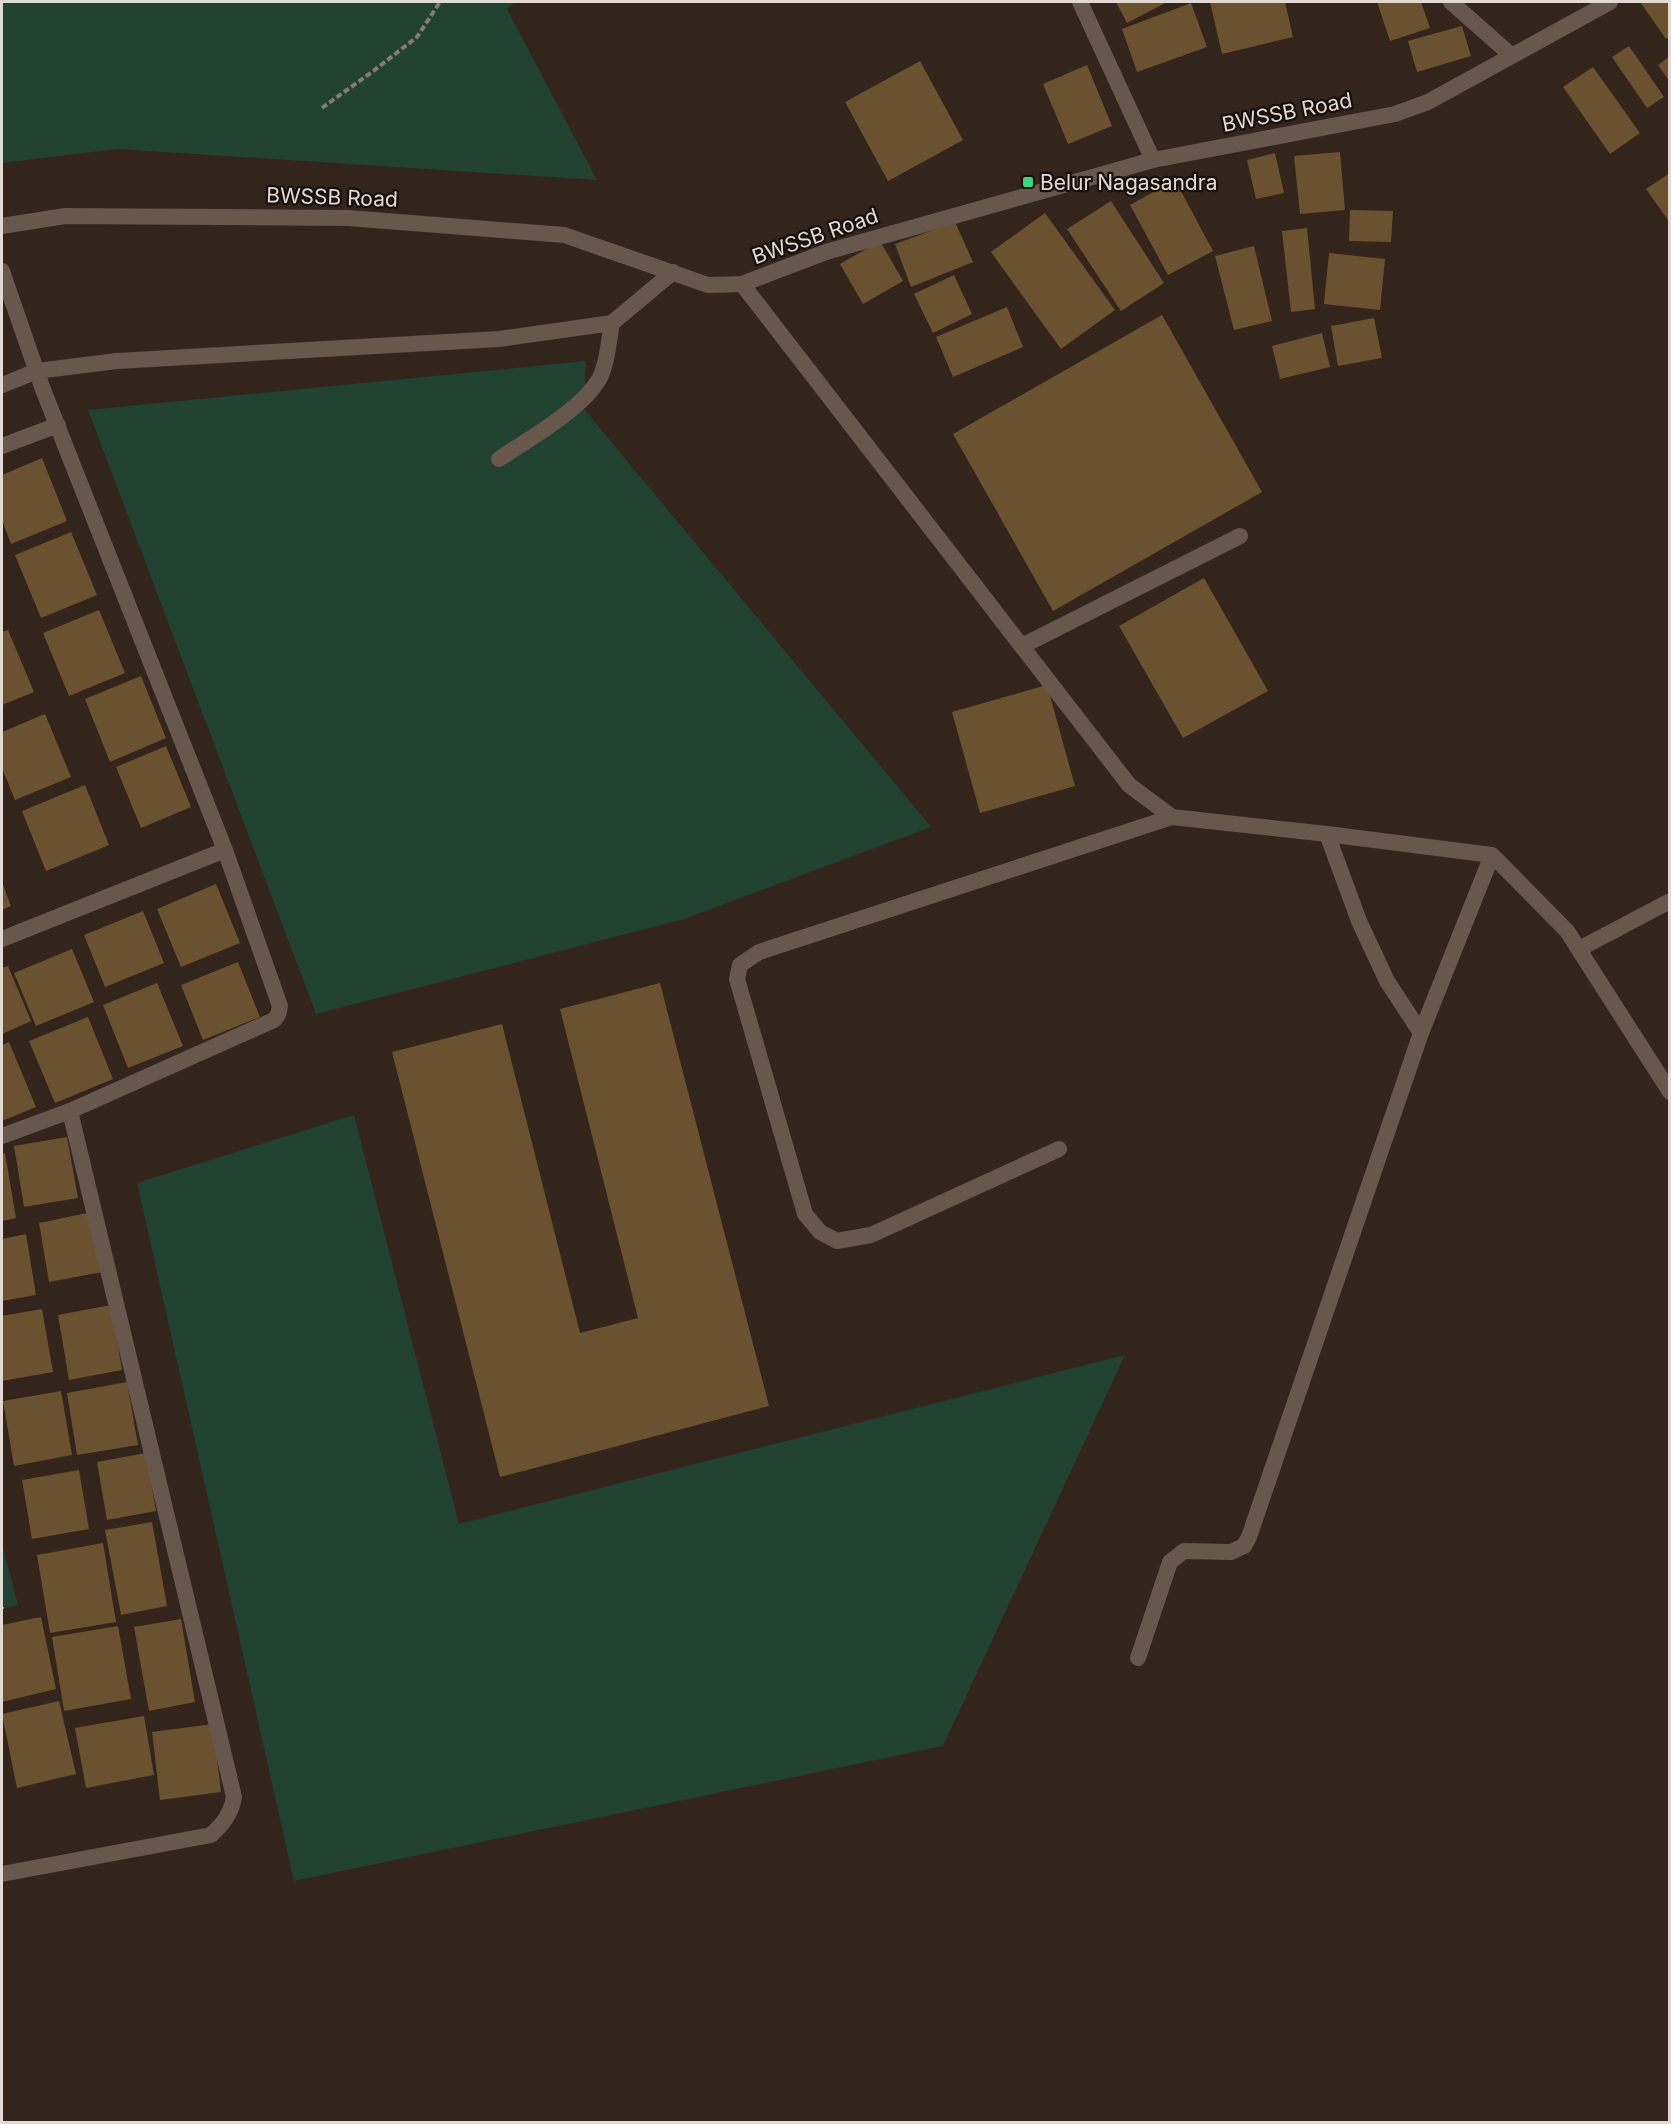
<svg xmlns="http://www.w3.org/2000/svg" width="1671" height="2124" viewBox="0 0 1671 2124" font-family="Inter,sans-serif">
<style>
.green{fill:#214231}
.building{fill:#6a5231}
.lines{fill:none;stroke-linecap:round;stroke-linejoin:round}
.path{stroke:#877a74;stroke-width:4;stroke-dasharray:6 3;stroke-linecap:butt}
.service{stroke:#68574d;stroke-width:16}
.minor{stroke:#68574d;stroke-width:16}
.poi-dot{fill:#38d880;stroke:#160f0b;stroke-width:2}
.labels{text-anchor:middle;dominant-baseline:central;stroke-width:4.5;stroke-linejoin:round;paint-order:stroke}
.street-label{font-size:21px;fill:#e3d9d4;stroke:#160f0b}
.poi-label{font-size:21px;fill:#e3d9d4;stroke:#160f0b;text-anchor:start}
</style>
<rect width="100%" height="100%" fill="#33241c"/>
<path class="green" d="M 2,2 L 516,2 L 507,9 L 597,180 L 117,149 L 2,163 Z
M 586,361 L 584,409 L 931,827 L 684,919 L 316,1014 L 88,410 Z
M 354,1115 L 459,1524 L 1125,1355 L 943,1746 L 294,1881 L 137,1183 Z
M 2,1543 L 18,1605 L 2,1609 Z"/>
<path class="building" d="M 1116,2 L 1167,2 L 1127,23 Z
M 1210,2 L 1285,2 L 1293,37 L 1222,54 Z
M 1377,2 L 1421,2 L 1430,28 L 1390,41 Z
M 1640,2 L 1670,2 L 1670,37 L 1666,39 Z
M 1191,3 L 1207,47 L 1137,72 L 1122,29 Z
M 1462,26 L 1471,56 L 1417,72 L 1408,41 Z
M 1629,46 L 1664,97 L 1647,108 L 1612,57 Z
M 1670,56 L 1670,82 L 1658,65 Z
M 920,61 L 963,140 L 888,181 L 845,102 Z
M 1087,65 L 1112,126 L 1068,144 L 1043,84 Z
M 1593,67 L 1640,133 L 1610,154 L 1563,87 Z
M 1340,152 L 1345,210 L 1300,214 L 1294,156 Z
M 1275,153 L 1284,193 L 1256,199 L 1247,160 Z
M 1670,173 L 1670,223 L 1646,189 Z
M 1175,180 L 1213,251 L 1168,275 L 1130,205 Z
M 1111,201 L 1164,283 L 1121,311 L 1067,229 Z
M 1350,210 L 1393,211 L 1391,242 L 1349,241 Z
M 1045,213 L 1115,310 L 1061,349 L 991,252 Z
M 955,222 L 973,262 L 911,287 L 895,244 Z
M 1307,228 L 1315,309 L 1291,312 L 1282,231 Z
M 880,241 L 903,281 L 863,304 L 840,264 Z
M 1254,246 L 1272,321 L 1234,330 L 1215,256 Z
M 1329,253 L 1385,259 L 1380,310 L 1324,304 Z
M 954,275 L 972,314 L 933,333 L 914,294 Z
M 1007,307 L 1023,347 L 953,377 L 936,337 Z
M 1162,315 L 1262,492 L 1053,611 L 953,434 Z
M 1374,318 L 1382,358 L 1338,366 L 1331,326 Z
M 1322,333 L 1330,367 L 1280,379 L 1272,346 Z
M 42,458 L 67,521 L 11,544 L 2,520 L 2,475 Z
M 71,532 L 97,595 L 41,618 L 15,555 Z
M 1204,578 L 1268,691 L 1183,738 L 1119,626 Z
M 99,610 L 125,673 L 69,696 L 43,633 Z
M 8,630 L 34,692 L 2,705 L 2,632 Z
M 141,676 L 166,738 L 110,762 L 85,699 Z
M 1047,685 L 1075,786 L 980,813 L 952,712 Z
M 45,714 L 71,777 L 15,800 L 2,768 L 2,732 Z
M 166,746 L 191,807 L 141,828 L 116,767 Z
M 85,785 L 109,845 L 46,871 L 22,811 Z
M 2,882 L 11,906 L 2,910 Z
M 216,884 L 240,943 L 181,967 L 157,909 Z
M 143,911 L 164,963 L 105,987 L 84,935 Z
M 72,949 L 94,1002 L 36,1026 L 14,973 Z
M 238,962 L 260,1017 L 203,1040 L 181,985 Z
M 8,966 L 31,1021 L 2,1034 L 2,968 Z
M 157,983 L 183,1046 L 128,1068 L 103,1005 Z
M 660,983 L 769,1406 L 500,1477 L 392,1052 L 502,1024 L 580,1333 L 638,1318 L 560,1009 Z
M 88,1017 L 113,1079 L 55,1103 L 29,1041 Z
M 9,1042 L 36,1107 L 2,1121 L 2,1045 Z
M 67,1137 L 78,1198 L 24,1207 L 14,1146 Z
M 5,1153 L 16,1218 L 2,1221 L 2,1154 Z
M 92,1212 L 102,1272 L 49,1282 L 39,1223 Z
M 26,1234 L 36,1295 L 2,1301 L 2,1239 Z
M 111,1305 L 122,1370 L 69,1380 L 58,1315 Z
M 42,1309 L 53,1372 L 2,1381 L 2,1316 Z
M 127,1382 L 138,1445 L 77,1455 L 67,1393 Z
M 61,1391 L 72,1455 L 14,1466 L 3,1401 Z
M 146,1453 L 156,1511 L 107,1520 L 97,1462 Z
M 79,1470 L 89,1529 L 32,1539 L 22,1480 Z
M 152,1522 L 167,1606 L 121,1615 L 105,1530 Z
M 103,1543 L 116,1622 L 50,1633 L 37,1555 Z
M 41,1617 L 56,1689 L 2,1702 L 2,1625 Z
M 181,1619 L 195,1702 L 149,1711 L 134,1627 Z
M 118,1626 L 131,1699 L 64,1711 L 52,1637 Z
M 59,1701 L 76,1774 L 17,1788 L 2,1714 Z
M 144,1716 L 154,1775 L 86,1788 L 75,1728 Z
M 213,1724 L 221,1792 L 160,1800 L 152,1732 Z"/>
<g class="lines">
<path class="path" d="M 322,108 L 372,72 L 417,37 L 440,2
M 2,1607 L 2,1609"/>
<path class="service" d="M 1080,2 L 1153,160
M 742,284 L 1129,785 L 1172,817 L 1327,834 L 1492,855 L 1567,931 L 1670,1092
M 499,459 C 527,440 590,405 602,373 C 608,358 609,339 612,323
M 1022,646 L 1240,536
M 1327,834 L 1359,921 L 1387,981 L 1421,1033
M 1579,949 L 1670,901
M 1059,1149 L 871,1235 L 837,1241 L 820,1232 L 805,1214 L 737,979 L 740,965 L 759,952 L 1172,817
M 1138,1658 L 1170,1562 L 1184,1551 L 1231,1552 L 1244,1546 L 1249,1537 L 1421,1033 L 1492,855"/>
<path class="minor" d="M 1451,2 L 1512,56
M 2,226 L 65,216 L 348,218 L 564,235 L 708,285 L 742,284 L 826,252 L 1153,160 L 1395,114 L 1428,102 L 1610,2
M 2,271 L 42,387 L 225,850 L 280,1006 L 278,1015 L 274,1020 L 70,1111 L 234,1797 C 231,1814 223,1824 211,1835 L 2,1874
M 2,385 L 37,371 L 117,361 L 499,339 L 612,323 L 673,272
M 2,446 L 58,425
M 2,939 L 225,850
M 2,1136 L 70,1111"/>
</g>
<rect class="poi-dot" x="1022" y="176" width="12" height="12" rx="3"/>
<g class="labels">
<g class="street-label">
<text transform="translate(1287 112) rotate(-11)">BWSSB Road</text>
<text transform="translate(332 197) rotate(2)">BWSSB Road</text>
<text transform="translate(815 236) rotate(-19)">BWSSB Road</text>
</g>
<g class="poi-label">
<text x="1040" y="182">Belur Nagasandra</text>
</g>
</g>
<rect width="1671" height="2124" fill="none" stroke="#e3d9d4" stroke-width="6"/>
</svg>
